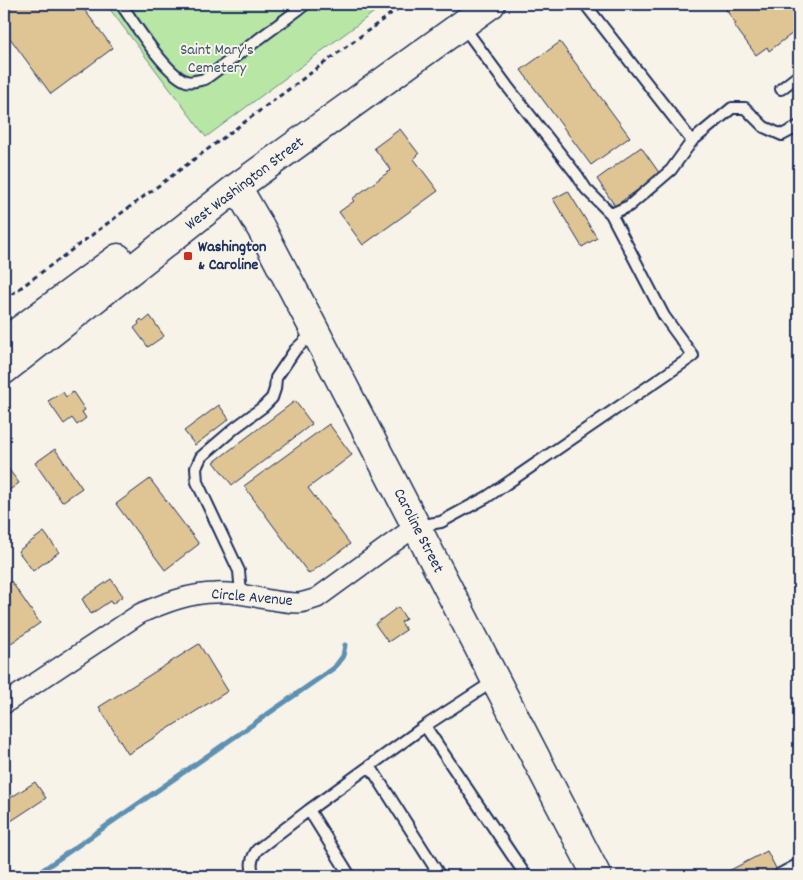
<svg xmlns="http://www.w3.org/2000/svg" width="803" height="880" viewBox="0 0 803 880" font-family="Dekko,sans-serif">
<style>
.green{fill:#b7e6a5;stroke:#698a82}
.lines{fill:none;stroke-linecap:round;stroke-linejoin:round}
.stream{stroke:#5d90b2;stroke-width:5}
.building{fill:#dfc494;stroke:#1b2f5e}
.lane-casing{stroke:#1b2f5e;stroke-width:14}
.street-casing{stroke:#1b2f5e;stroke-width:22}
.secondary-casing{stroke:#1b2f5e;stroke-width:31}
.path{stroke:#1b2f5e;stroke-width:3;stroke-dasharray:5 4;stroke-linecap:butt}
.lane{stroke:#f7f3e8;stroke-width:10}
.street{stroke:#f7f3e8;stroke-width:19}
.secondary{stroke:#f7f3e8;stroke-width:28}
.poi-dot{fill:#c8321e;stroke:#f7f3e8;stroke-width:2}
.labels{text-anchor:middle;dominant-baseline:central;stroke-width:4;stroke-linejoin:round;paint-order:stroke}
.park-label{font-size:16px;fill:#3a546c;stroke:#f7f3e8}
.street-label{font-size:16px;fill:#1b2f5e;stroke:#f7f3e8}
.poi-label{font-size:16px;font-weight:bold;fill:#1b2f5e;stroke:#f7f3e8;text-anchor:start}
</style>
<rect width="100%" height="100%" fill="#f7f3e8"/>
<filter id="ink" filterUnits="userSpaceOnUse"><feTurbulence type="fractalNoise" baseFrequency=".02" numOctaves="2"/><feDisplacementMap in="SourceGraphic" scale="10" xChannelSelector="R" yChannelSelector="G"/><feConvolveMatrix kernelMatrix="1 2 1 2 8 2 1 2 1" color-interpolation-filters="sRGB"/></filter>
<g filter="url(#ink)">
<path class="green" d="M 106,4 L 385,4 L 206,137 Z"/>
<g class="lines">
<path class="stream" d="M 34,876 L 334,668 L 343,656 L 345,645"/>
</g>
<path class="building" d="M 4,4 L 80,4 L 113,48 L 51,94 L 4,30 Z
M 722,4 L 799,4 L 799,23 L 794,27 L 797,30 L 769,51 L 767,47 L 756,55 L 734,25 L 736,24 Z
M 560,42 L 630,137 L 591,165 L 521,70 Z
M 400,129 L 419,154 L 414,159 L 438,191 L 363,245 L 339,212 L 354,201 L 352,199 L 391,170 L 374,148 Z
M 641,147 L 660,174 L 615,206 L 597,179 Z
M 568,191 L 597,238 L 582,247 L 553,199 Z
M 150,316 L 164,336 L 148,347 L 134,328 L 139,324 L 138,322 L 141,319 L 143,322 Z
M 63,392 L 66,397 L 73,392 L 85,410 L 82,412 L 86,418 L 77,425 L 72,418 L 64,424 L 48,401 Z
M 295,401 L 312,424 L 232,485 L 214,462 Z
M 219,405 L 229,419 L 195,445 L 184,431 Z
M 329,424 L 352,455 L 308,488 L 350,544 L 309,574 L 244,486 Z
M 55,449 L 82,488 L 62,502 L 35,463 Z
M 4,463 L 19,483 L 4,494 Z
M 150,479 L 199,544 L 165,570 L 116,504 Z
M 44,532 L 59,552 L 33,571 L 18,551 Z
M 111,579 L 123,596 L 112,604 L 110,601 L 91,614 L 82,599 Z
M 11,581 L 40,623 L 4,648 L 4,586 Z
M 398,607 L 406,619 L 401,622 L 406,630 L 388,642 L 375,624 Z
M 199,644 L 228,691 L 128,754 L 99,707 Z
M 35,782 L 46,798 L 8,823 L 4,817 L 4,802 Z
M 767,851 L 780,876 L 719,876 Z"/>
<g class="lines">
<g class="lane-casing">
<path id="lane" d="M 121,4 C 134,23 166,74 186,81 C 191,83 199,80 205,79 L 306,4
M 463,26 L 507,86 L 577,175 L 586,189 L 611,214 L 629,206 L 671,170 L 692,141 L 585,4
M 781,89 L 799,75
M 692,141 L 732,108 L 745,108 L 764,127 L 782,135 L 799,126
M 417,526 L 441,522 L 487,497 L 693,356 L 664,316 L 611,214
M 241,594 L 239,571 L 197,482 L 196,468 L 201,457 L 236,427 L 263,407 L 272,398 L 275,389 L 276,378 L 295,350 L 314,332
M 425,726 L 526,876
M 370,766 L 440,876
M 780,874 L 799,864
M 254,876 C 250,866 251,859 257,850 L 309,810
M 350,876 L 309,810 L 425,726 L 494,681"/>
</g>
<g class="street-casing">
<path id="street" d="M 4,704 L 141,613 C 165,603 190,593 215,593 C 232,592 248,595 265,599 C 276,601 288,603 299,603 C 305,602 311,600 317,598 L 416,526"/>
</g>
<g class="secondary-casing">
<path id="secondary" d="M 237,187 L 262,230 L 315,331 L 597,876
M 4,342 L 118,258
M 4,370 L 237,187 L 491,4"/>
</g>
<path class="path" d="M 4,300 L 404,4"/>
<use href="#lane" class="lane"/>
<use href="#street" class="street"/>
<use href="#secondary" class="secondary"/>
</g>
</g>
<rect class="poi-dot" x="183" y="251" width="10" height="10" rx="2.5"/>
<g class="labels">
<g class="park-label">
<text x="217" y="50">Saint Mary's<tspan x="217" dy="18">Cemetery</tspan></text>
</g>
<g class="street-label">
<text transform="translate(245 184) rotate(-37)">West Washington Street</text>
<text transform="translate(418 531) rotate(63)">Caroline Street</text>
<text transform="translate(252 598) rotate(5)">Circle Avenue</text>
</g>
<g class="poi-label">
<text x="198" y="247">Washington<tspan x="198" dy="18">&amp; Caroline</tspan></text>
</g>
</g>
<rect width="803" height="880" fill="none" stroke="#f7f3e8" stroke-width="20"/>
<rect x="10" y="10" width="783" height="860" fill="none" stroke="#1b2f5e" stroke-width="2" filter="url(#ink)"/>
</svg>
